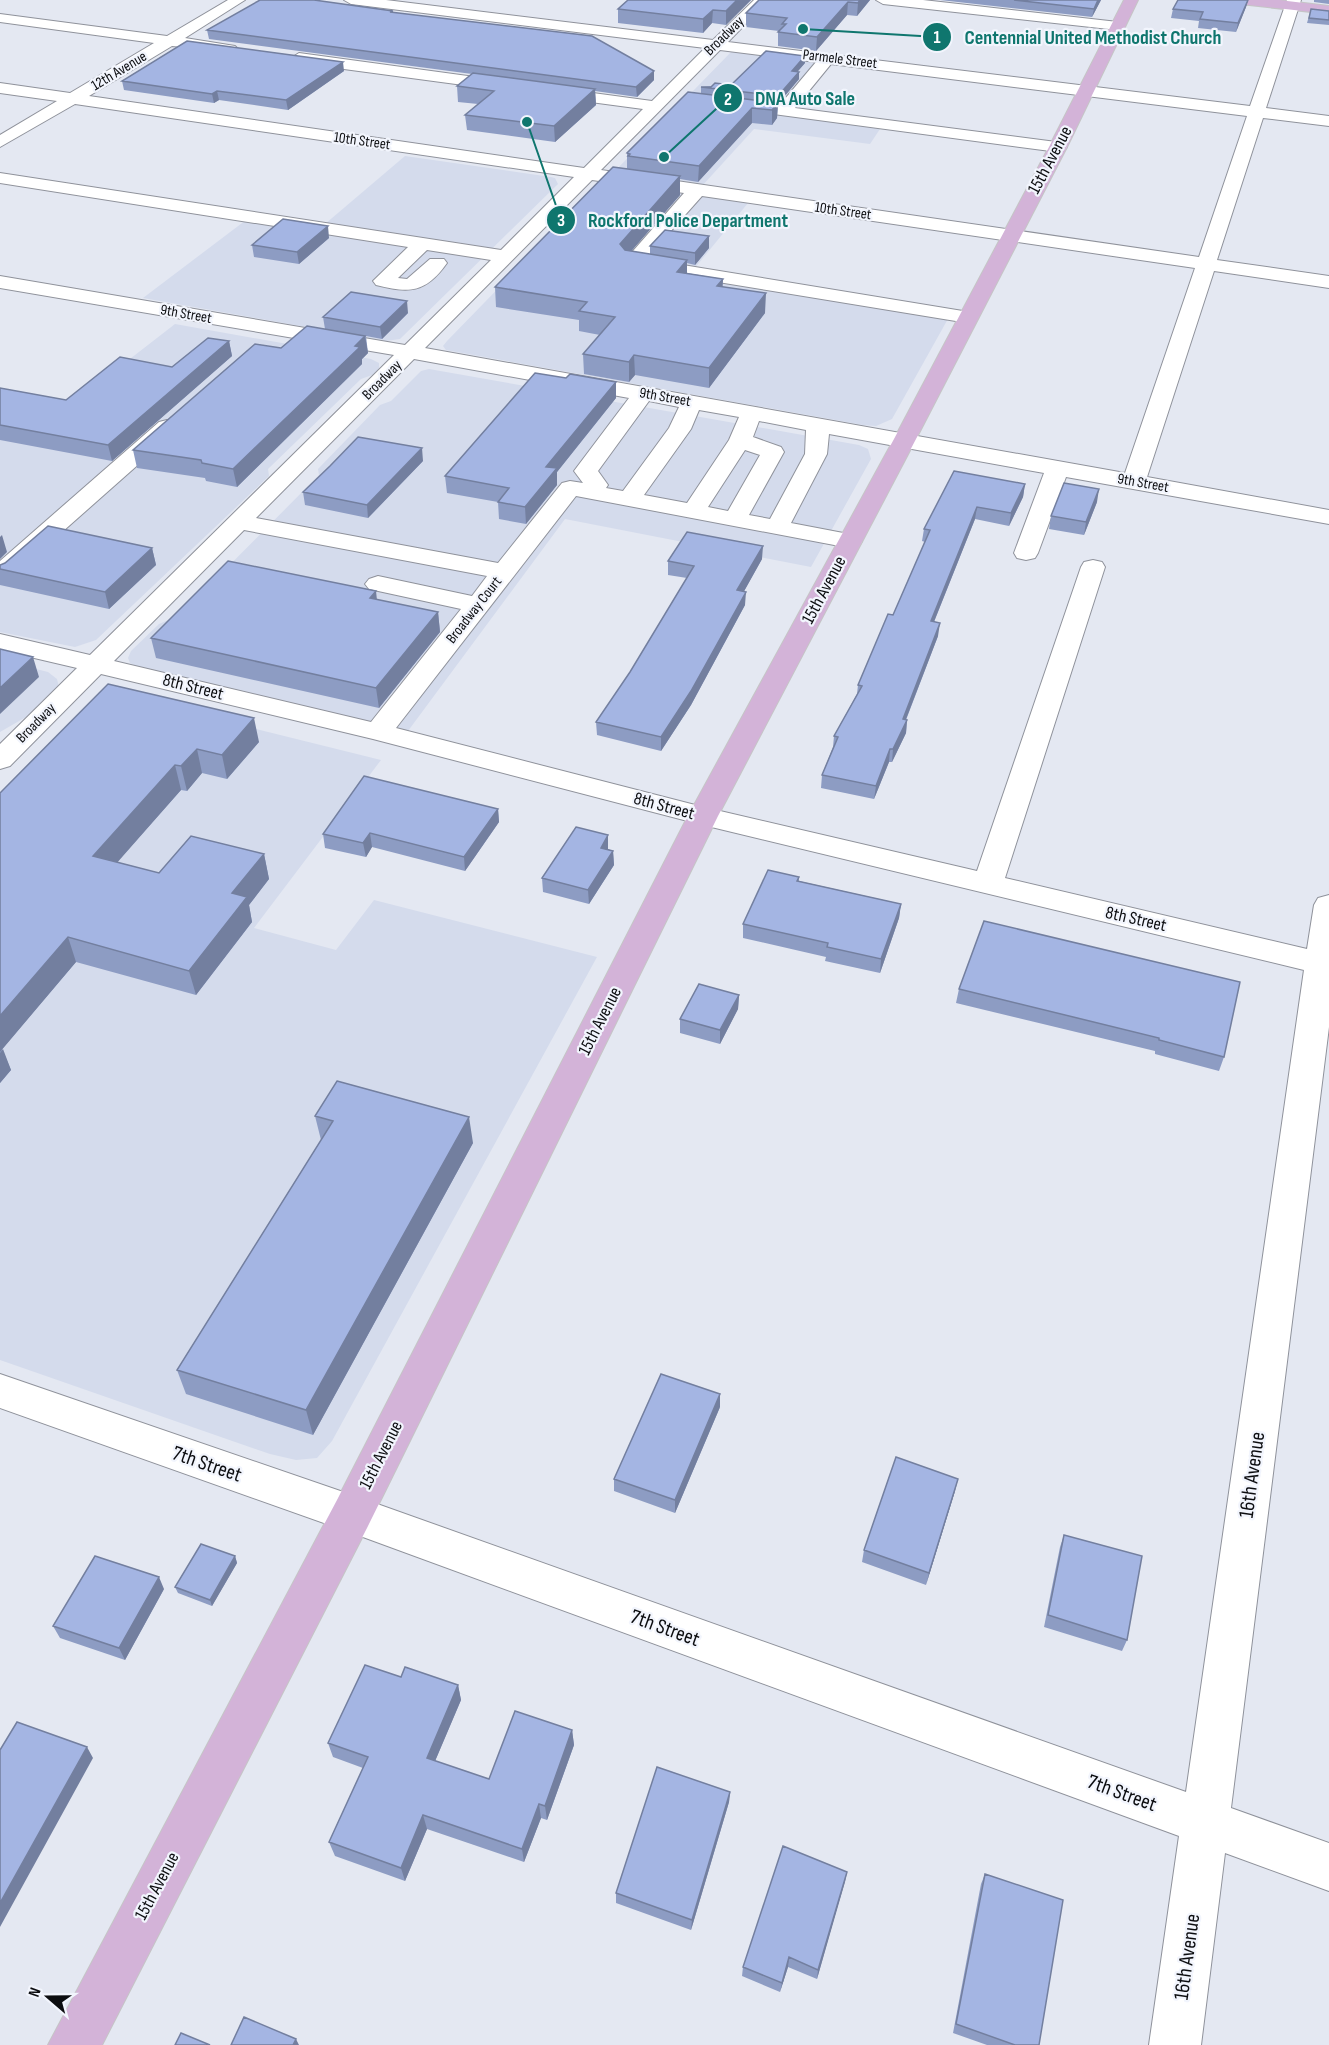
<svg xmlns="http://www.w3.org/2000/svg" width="1329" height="2045" viewBox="0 0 1329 2045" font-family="'Sofia Sans Condensed',sans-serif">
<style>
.built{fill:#d4dbec}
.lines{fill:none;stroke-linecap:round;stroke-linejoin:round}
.minor-casing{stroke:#8f929b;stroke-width:2}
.major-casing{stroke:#c5c5c6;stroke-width:2}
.minor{fill:#fff;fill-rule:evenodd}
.major{fill:#d3b3d8;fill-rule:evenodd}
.wall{fill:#8d9cc3}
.shaded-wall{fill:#737f9f}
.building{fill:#a4b5e3;stroke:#737f9f;stroke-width:1.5}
.labels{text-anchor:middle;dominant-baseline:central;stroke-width:4.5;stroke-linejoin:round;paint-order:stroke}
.far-street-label{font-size:15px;fill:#0c0d10;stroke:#f2f5fd}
.street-label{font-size:18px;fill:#0c0d10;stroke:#f2f5fd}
.near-street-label{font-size:21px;fill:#0c0d10;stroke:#f2f5fd}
.leader{fill:none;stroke:#0f766e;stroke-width:2}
.callout-dot{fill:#0f766e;stroke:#f2f5fd;stroke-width:2}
.mark-label{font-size:18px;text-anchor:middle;font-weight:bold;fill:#fff}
.callout-label{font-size:20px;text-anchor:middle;font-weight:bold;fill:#0f766e;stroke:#f2f5fd;stroke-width:4.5;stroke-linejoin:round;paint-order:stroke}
</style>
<rect width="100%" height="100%" fill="#e4e8f2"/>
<path class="built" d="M 732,51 L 820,61 L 779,113 L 882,126 L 870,144 L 754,129 L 702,186 L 615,171 Z
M 405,156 L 551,177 L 555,178 L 558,184 L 400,339 L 385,341 L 143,298 L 254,214 L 325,224 Z
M 612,184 L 748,203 L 694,269 L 949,317 L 892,419 L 876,426 L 863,425 L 446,350 L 443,346 L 447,341 L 597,187 Z
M 175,324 L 371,359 L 379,363 L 379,368 L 375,374 L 361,379 L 268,469 L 269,476 L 96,640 L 75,647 L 0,632 L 0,394 L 68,407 Z
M 429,369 L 859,445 L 868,449 L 871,459 L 811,567 L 565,519 L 408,731 L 142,669 L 130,663 L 128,658 L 131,651 L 159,624 L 180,615 L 319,475 L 318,469 L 380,405 L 391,401 L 421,371 Z
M 0,660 L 48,672 L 57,679 L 59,687 L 26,717 L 0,732 Z
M 119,695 L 381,760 L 254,928 L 336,950 L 374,900 L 597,957 L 332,1441 L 317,1458 L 296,1460 L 270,1454 L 0,1360 L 0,806 L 5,800 L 4,789 L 23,769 L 39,764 Z"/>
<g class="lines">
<g class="minor-casing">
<path id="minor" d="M 228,0 L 245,0 L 185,38 L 235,46 L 238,49 L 235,52 L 172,46 L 89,96 L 584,168 L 643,109 L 299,63 L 291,58 L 299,53 L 652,101 L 705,48 L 351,4 L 344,0 L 386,0 L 713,40 L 754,0 L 769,0 L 728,42 L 1250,106 L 1287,0 L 1301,0 L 1266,108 L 1329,116 L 1329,126 L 1263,118 L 1217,260 L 1329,276 L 1329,288 L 1214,271 L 1147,477 L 1329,510 L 1329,524 L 1066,477 L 1038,553 L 1035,558 L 1026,560 L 1017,558 L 1014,553 L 1044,473 L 829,434 L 827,454 L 791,523 L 859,536 L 862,541 L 859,546 L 850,548 L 576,496 L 396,728 L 703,807 L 977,871 L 1081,567 L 1084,562 L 1093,560 L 1102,562 L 1105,567 L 1005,878 L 1307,949 L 1314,905 L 1318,898 L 1329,895 L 1329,1027 L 1231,1808 L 1329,1843 L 1329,1891 L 1225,1853 L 1201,2045 L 1149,2045 L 1179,1836 L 352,1533 L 0,1408 L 0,1374 L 352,1495 L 1186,1792 L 1304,970 L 703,825 L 373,739 L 101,674 L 10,766 L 0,769 L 0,744 L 77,668 L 0,650 L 0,634 L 90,655 L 394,355 L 0,288 L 0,276 L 405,345 L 491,260 L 427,250 L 398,278 L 407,279 L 430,259 L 444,259 L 447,263 C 425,294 409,293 376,285 L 373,281 L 408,247 L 0,183 L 0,173 L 501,250 L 574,177 L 75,104 L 0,147 L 0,135 L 57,101 L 0,93 L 0,83 L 70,93 L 154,43 L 0,22 L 0,14 L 167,36 ZM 720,50 L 816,62 L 779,106 L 734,100 L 728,102 L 726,105 L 728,108 L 1058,152 L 1064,151 L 1067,147 L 1064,143 L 795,108 L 831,64 L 1247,116 L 1199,257 L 601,170 ZM 592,180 L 684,193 L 626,259 L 623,263 L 626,267 L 968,323 L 975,321 L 978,317 L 975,313 L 646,259 L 702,196 L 1195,268 L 1125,473 L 425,348 ZM 414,359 L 629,398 L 574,471 L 583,483 L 570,481 L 562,483 L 498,563 L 256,518 ZM 649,401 L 679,407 L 669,428 L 623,491 L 606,488 L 608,485 L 598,471 ZM 699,410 L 739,417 L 729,440 L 687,503 L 644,495 L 691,429 ZM 759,421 L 806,430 L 805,454 L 770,519 L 749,515 L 784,452 L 781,447 L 753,437 ZM 745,450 L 760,455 L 728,511 L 708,507 ZM 244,530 L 487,576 L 472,596 L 378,576 L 369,579 L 365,584 L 369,589 L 461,609 L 371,722 L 114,661 Z
M 876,0 L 923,0 L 1118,22 L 1125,26 L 1118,30 L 883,4 Z
M 167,420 L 175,422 L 178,427 L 175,432 L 9,579 L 0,581 L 0,561 L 159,422 Z"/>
</g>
<g class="major-casing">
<path id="major" d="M 1124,0 L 1138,0 L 1067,147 L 916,439 L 718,816 L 367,1528 L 102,2045 L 48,2045 L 337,1500 L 688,816 L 894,439 L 1049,147 Z
M 1233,0 L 1279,0 L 1329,6 L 1329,14 L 1240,4 Z"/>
</g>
<use href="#minor" class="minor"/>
<use href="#major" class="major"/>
</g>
<path class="wall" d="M 751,0 L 726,25 L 712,23 L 703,33 L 618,23 L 618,9 Z
M 759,0 L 870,0 L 857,16 L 847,15 L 816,51 L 778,46 L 778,32 L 779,31 L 746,27 L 746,13 Z
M 940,0 L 1101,0 L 1092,17 Z
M 1248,0 L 1246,7 L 1236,32 L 1198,28 L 1199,21 L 1171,18 L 1173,9 Z
M 1314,0 L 1329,0 L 1329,4 L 1314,2 Z
M 1311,9 L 1329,11 L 1329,25 L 1307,23 Z
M 393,11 L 393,13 L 654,80 L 637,97 L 595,91 L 596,105 L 555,142 L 467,130 L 465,115 L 478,104 L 458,102 L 457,86 L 472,74 L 209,39 L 207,30 Z
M 805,63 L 797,72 L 799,72 L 799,79 L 778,104 L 777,118 L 772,125 L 752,123 L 698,182 L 680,179 L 680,195 L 631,251 L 650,254 L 650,246 L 709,248 L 695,265 L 687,263 L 687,273 L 723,279 L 722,287 L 765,313 L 709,388 L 635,375 L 629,382 L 584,374 L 583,354 L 600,335 L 579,331 L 579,320 L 496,307 L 495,287 L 627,168 L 627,153 L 701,94 L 701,87 L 731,85 Z
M 344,71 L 288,110 L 219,100 L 214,103 L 124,90 L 122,81 Z
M 329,238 L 299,264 L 254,257 L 252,245 Z
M 408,313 L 382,339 L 366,336 L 368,353 L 362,359 L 362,364 L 237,487 L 206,481 L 205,478 L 137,468 L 133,450 L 281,348 L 325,329 L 323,317 Z
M 229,341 L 232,356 L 112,461 L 0,440 L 0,388 L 66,400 L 172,367 Z
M 566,378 L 616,382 L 616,398 L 557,472 L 557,485 L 526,524 L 499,519 L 498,502 L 447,493 L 445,476 Z
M 423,461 L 368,518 L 305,505 L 303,492 Z
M 1025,484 L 1023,497 L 1009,526 L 975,519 L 934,622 L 938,636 L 906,720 L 907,720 L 906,733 L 892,762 L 889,762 L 874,799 L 821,788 L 822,775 L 833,747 L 834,736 L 857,694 L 858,685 L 893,615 L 925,542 L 922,541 L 924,529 Z
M 1097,502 L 1084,535 L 1049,529 L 1051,516 Z
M 152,548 L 156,565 L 109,609 L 0,585 L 0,565 Z
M 762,559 L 744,591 L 745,605 L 691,705 L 661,751 L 597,735 L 596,722 L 630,672 L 687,578 L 668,575 L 668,561 Z
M 377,600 L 438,612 L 440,632 L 379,708 L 156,658 L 151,638 Z
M 108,684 L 259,742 L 227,779 L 202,773 L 187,791 L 181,790 L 117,862 L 159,873 L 264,854 L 269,879 L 249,905 L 252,922 L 196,995 L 76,962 L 2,1049 L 11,1070 L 0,1083 L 0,793 Z
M 498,809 L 499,822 L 465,871 L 372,847 L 366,857 L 325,848 L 323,834 Z
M 608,849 L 613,851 L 614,865 L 589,904 L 543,892 L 542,878 Z
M 799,877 L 799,881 L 901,904 L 899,918 L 880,973 L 825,961 L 826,957 L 743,938 L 743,924 Z
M 1240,982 L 1224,1057 L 1219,1071 L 1155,1054 L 1155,1051 L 956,1003 L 959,989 Z
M 739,995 L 738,1009 L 720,1044 L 680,1033 L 680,1019 Z
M 315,1116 L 473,1143 L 313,1435 L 186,1394 L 177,1370 L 321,1140 Z
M 720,1407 L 675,1513 L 614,1491 L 614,1479 Z
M 955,1491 L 926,1585 L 862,1562 L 864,1550 Z
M 1064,1535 L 1127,1640 L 1122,1651 L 1044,1627 L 1060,1547 Z
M 235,1556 L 237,1563 L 212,1606 L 178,1593 L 175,1587 Z
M 164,1589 L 125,1660 L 60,1638 L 53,1626 Z
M 401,1677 L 458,1685 L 461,1700 L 435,1761 L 489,1779 L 572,1730 L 574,1745 L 547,1820 L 541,1818 L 524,1862 L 427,1829 L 405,1881 L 335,1856 L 329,1842 L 363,1768 L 333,1757 L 328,1743 Z
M 730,1792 L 729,1802 L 691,1930 L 616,1903 L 616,1893 Z
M 847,1872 L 817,1979 L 788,1967 L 780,1992 L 742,1976 L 743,1967 Z
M 985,1874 L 1039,2045 L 987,2045 L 953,2033 L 981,1884 Z"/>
<path class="shaded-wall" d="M 737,0 L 751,0 L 726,25 L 726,11 Z
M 860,0 L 870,0 L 857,16 L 858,3 Z
M 1098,0 L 1101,0 L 1092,17 L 1094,9 Z
M 1248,0 L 1246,7 L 1236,32 L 1238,23 Z
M 848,2 L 847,15 L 816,51 L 817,37 Z
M 713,10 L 712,23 L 703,33 L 703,19 Z
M 805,56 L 805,63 L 792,78 L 792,71 Z
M 343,62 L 344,71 L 288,110 L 286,100 Z
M 654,71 L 654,80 L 637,97 L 636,87 Z
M 799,72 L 799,79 L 778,104 L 778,96 Z
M 595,89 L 596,105 L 555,142 L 554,126 Z
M 217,91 L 219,100 L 214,103 L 212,94 Z
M 778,103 L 777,118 L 772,125 L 772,110 Z
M 752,108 L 752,123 L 698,182 L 699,166 Z
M 680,176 L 680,195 L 621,263 L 620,244 Z
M 328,226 L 329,238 L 299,264 L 297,252 Z
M 709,236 L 709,248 L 695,265 L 695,253 Z
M 687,260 L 687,279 L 677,272 Z
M 723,279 L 722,298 L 717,286 Z
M 766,293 L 765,313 L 709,388 L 709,368 Z
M 407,301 L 408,313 L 382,339 L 380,327 Z
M 365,336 L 368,353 L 362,359 L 362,364 L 237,487 L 233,469 Z
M 229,341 L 232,356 L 112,461 L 108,445 Z
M 634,355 L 635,375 L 629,382 L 629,362 Z
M 616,382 L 616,398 L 557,472 L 557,485 L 526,524 L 525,507 L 546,467 Z
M 422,448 L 423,461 L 368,518 L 367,505 Z
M 1025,484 L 1023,497 L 1009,526 L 1011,513 Z
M 1099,489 L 1097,502 L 1084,535 L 1086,522 Z
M 977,507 L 975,519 L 929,634 L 931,621 Z
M 2,535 L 7,552 L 0,559 L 0,537 Z
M 763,546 L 762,559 L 737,604 L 737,590 Z
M 152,548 L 156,565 L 109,609 L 105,592 Z
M 376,591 L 378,610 L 370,598 Z
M 746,592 L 745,605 L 691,705 L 661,751 L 661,737 Z
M 438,612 L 440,632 L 379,708 L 376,688 Z
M 940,623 L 938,636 L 901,732 L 903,719 Z
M 33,657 L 39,677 L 0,714 L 0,688 Z
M 254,718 L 259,742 L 227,779 L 222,755 Z
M 907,720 L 906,733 L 892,762 L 893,749 Z
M 197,749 L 202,773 L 187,791 L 181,766 Z
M 890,749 L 889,762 L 874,799 L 876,786 Z
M 175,765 L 181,790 L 101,881 L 93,856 Z
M 498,809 L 499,822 L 465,871 L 464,857 Z
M 370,833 L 372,847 L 366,857 L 363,843 Z
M 608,835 L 608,849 L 601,862 L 601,848 Z
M 613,851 L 614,865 L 589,904 L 588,890 Z
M 264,854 L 269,879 L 249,905 L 252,922 L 196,995 L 189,971 L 232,893 Z
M 901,904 L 899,918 L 880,973 L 881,959 Z
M 68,937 L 76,962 L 0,1052 L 0,1016 Z
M 739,995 L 738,1009 L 720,1044 L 720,1030 Z
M 3,1049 L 11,1070 L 0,1083 L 0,1053 Z
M 469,1117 L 473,1143 L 313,1435 L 306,1410 Z
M 720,1394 L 720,1407 L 675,1513 L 675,1500 Z
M 958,1479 L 955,1491 L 926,1585 L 929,1573 Z
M 235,1556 L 237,1563 L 212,1606 L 210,1600 Z
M 159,1577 L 164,1589 L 125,1660 L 119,1648 Z
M 458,1685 L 461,1700 L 430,1773 L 427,1758 Z
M 572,1730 L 574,1745 L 547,1820 L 545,1806 Z
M 87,1747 L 93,1758 L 0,1927 L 0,1903 Z
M 730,1792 L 729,1802 L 691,1930 L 692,1920 Z
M 539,1804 L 541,1818 L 524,1862 L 522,1849 Z
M 423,1815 L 427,1829 L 405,1881 L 401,1868 Z
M 847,1872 L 845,1882 L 817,1979 L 818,1970 Z
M 789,1957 L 788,1967 L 780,1992 L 782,1983 Z
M 296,2039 L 299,2045 L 293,2045 Z"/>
<path class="building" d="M 260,0 L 314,0 L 393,11 L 390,12 L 592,36 L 654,71 L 636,87 L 207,30 Z
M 628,0 L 737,0 L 726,11 L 713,10 L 703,19 L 618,9 Z
M 759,0 L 860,0 L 858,3 L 848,2 L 817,37 L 778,32 L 786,24 L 782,24 L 787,18 L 746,13 Z
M 1014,0 L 1098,0 L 1094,9 Z
M 1178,0 L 1248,0 L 1238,23 L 1200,19 L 1203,12 L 1173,9 Z
M 1311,9 L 1329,11 L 1329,20 L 1309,18 Z
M 187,41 L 343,62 L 286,100 L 217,91 L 212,94 L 122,81 Z
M 766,51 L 805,56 L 792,71 L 799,72 L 778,96 L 701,87 L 711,87 L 715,83 L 731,85 Z
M 473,73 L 595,89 L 554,126 L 465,115 L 494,91 L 457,86 Z
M 688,92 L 778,103 L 772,110 L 752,108 L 699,166 L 628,156 L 630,154 L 627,153 Z
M 613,167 L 680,176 L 620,244 L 625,250 L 687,260 L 677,272 L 723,279 L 717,286 L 766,293 L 709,368 L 634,355 L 629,362 L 583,354 L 615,317 L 579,311 L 587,302 L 495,287 Z
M 283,219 L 328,226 L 297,252 L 252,245 Z
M 665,230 L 709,236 L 695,253 L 650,246 Z
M 351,292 L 407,301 L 380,327 L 323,317 Z
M 307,326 L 365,336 L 355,346 L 360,347 L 233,469 L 202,463 L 201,460 L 133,450 L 255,344 L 281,348 Z
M 208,338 L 229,341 L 108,445 L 0,425 L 0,388 L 66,400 L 120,357 L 172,367 Z
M 535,373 L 566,378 L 570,374 L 616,382 L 546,467 L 557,468 L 525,507 L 498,502 L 509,488 L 445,476 Z
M 358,437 L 422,448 L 367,505 L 303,492 L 330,466 Z
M 954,471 L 1025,484 L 1011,513 L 977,507 L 931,621 L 940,623 L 903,719 L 907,720 L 893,749 L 890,749 L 876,786 L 822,775 L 838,737 L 834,736 L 862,686 L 858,685 L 888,614 L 893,615 L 930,530 L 924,529 Z
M 1064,483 L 1099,489 L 1086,522 L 1051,516 Z
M 48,526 L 152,548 L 105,592 L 0,569 L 0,565 L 5,563 Z
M 687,532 L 763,546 L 737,590 L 746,592 L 691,691 L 661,737 L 596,722 L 630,672 L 694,566 L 668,561 Z
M 228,561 L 376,591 L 370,598 L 438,612 L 376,688 L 151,638 Z
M 0,649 L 33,657 L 0,688 Z
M 108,684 L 254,718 L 222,755 L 197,749 L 181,766 L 175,765 L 93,856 L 159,873 L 191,836 L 264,854 L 232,893 L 247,897 L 189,971 L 68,937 L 0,1016 L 0,793 Z
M 364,776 L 498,809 L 464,857 L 370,833 L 363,843 L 323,834 Z
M 576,827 L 608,835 L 601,848 L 613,851 L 588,890 L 542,878 Z
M 768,870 L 799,877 L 797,881 L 901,904 L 881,959 L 827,947 L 828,943 L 743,924 Z
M 984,921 L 1240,982 L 1224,1057 L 1159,1040 L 1159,1038 L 959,989 Z
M 699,984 L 739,995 L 720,1030 L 680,1019 Z
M 337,1081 L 469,1117 L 306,1410 L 177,1370 L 333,1121 L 315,1116 Z
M 661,1374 L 720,1394 L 675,1500 L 614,1479 Z
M 896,1457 L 958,1479 L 929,1573 L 864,1550 Z
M 1064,1535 L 1142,1556 L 1127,1640 L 1048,1615 Z
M 201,1544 L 235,1556 L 210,1600 L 175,1587 Z
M 95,1556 L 159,1577 L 119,1648 L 53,1626 Z
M 365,1665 L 401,1677 L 405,1667 L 458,1685 L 427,1758 L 489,1779 L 515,1711 L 572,1730 L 545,1806 L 539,1804 L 522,1849 L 423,1815 L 401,1868 L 329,1842 L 368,1757 L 328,1743 Z
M 17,1722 L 87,1747 L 0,1903 L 0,1750 Z
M 657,1767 L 730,1792 L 692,1920 L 616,1893 Z
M 783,1846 L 847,1872 L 818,1970 L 789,1957 L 782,1983 L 743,1967 Z
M 985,1874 L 1063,1900 L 1039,2045 L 1015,2045 L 956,2024 Z
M 244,2017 L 296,2039 L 293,2045 L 231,2045 Z
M 181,2033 L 210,2045 L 175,2045 Z"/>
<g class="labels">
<g class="far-street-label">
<text transform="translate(724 36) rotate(-44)">Broadway</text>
<text transform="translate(840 59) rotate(7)">Parmele Street</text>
<text transform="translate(119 71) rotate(-31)">12th Avenue</text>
<text transform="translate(362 141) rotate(8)">10th Street</text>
<text transform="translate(843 211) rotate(8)">10th Street</text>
<text transform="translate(186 314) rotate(10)">9th Street</text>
<text transform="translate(382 380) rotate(-45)">Broadway</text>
<text transform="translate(665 397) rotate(10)">9th Street</text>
<text transform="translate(1143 483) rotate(10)">9th Street</text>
<text transform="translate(474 610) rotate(-52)">Broadway Court</text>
<text transform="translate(36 723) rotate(-45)">Broadway</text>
</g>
<g class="street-label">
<text transform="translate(1050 160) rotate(-62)">15th Avenue</text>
<text transform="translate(824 590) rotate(-62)">15th Avenue</text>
<text transform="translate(193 687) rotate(14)">8th Street</text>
<text transform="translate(664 806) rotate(15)">8th Street</text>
<text transform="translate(1136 919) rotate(13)">8th Street</text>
<text transform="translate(600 1021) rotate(-63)">15th Avenue</text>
<text transform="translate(381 1455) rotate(-63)">15th Avenue</text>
<text transform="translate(157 1886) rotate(-62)">15th Avenue</text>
</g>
<g class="near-street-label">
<text transform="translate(207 1464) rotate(19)">7th Street</text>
<text transform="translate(1252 1475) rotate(-82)">16th Avenue</text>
<text transform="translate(665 1628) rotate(20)">7th Street</text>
<text transform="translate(1122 1793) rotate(20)">7th Street</text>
<text transform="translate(1187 1957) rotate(-82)">16th Avenue</text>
</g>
</g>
<path class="leader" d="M803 29L937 37M664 157L728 98M527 122L561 220"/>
<g class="callout-dot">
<circle cx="803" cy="29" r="6"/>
<circle cx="664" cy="157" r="6"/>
<circle cx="527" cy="122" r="6"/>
<circle cx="937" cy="37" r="15"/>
<circle cx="728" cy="98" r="15"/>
<circle cx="561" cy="220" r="15"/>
</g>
<g class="mark-label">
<text x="937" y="43">1</text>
<text x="728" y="105">2</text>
<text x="561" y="226">3</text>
</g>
<g class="callout-label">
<text x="1093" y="44">Centennial United Methodist Church</text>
<text x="805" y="105">DNA Auto Sale</text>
<text x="688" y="227">Rockford Police Department</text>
</g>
<g transform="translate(48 1997) rotate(290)" stroke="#f2f5fd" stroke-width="4.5" paint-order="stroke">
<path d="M0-4.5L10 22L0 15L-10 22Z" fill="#0c0d10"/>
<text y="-9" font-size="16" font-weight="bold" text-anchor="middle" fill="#0c0d10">N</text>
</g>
</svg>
